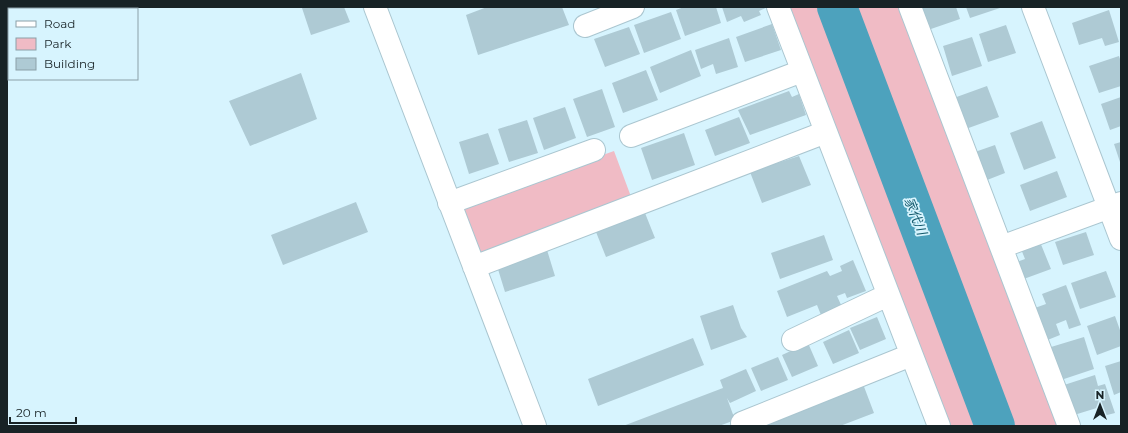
<svg xmlns="http://www.w3.org/2000/svg" width="1128" height="433" viewBox="0 0 1128 433" font-family="Montserrat,'Noto Sans JP',sans-serif">
<style>
.green{fill:#f0bbc5}
.lines{fill:none;stroke-linecap:round;stroke-linejoin:round}
.river{stroke:#4da2bd;stroke-width:40}
.building{fill:#aecad4}
.minor-casing{stroke:#aac6d0;stroke-width:24}
.minor{stroke:#fff;stroke-width:22}
.labels{text-anchor:middle;dominant-baseline:central;stroke-width:3.5;stroke-linejoin:round;paint-order:stroke}
.water-label{font-size:13px;font-style:italic;fill:#13596c;stroke:#d7f4fe}
</style>
<rect width="100%" height="100%" fill="#d7f4fe"/>
<path class="green" d="M 777,7 L 908,7 L 1060,426 L 939,426 Z
M 614,151 L 633,202 L 478,258 L 457,207 Z"/>
<g class="lines">
<path class="river" d="M 837,7 L 995,426"/>
</g>
<path class="building" d="M 305,7 L 344,7 L 350,22 L 311,35 L 302,8 Z
M 487,7 L 562,7 L 569,25 L 478,55 L 466,15 Z
M 684,7 L 716,7 L 721,23 L 685,36 L 676,10 Z
M 722,7 L 768,7 L 759,11 L 761,15 L 744,22 L 741,16 L 727,22 Z
M 920,7 L 956,7 L 960,19 L 928,30 Z
M 966,7 L 1000,7 L 1000,8 L 970,18 Z
M 1109,10 L 1119,42 L 1105,46 L 1102,38 L 1079,45 L 1072,23 Z
M 671,12 L 681,39 L 644,53 L 634,25 Z
M 772,24 L 781,50 L 745,62 L 736,37 Z
M 1006,25 L 1016,53 L 988,62 L 979,34 Z
M 629,27 L 640,54 L 605,67 L 594,39 Z
M 972,37 L 982,66 L 952,76 L 943,46 Z
M 729,38 L 738,67 L 716,74 L 713,64 L 701,69 L 695,50 Z
M 691,50 L 701,76 L 660,93 L 650,67 Z
M 1119,56 L 1121,62 L 1121,86 L 1099,93 L 1089,66 Z
M 646,70 L 658,100 L 623,113 L 612,83 Z
M 301,73 L 317,119 L 250,146 L 229,101 Z
M 987,86 L 999,117 L 963,130 L 951,99 Z
M 602,89 L 615,127 L 587,137 L 573,99 Z
M 789,91 L 792,97 L 799,94 L 806,115 L 750,135 L 738,110 Z
M 1121,97 L 1121,126 L 1110,130 L 1101,104 Z
M 565,107 L 576,138 L 544,150 L 533,118 Z
M 739,117 L 750,143 L 715,156 L 705,130 Z
M 527,120 L 538,153 L 509,162 L 498,129 Z
M 1042,121 L 1056,158 L 1024,170 L 1010,133 Z
M 488,133 L 499,164 L 469,174 L 459,142 Z
M 684,133 L 695,165 L 652,180 L 641,148 Z
M 1121,142 L 1121,165 L 1114,144 Z
M 995,145 L 1005,173 L 982,182 L 972,153 Z
M 799,156 L 811,185 L 762,203 L 750,172 Z
M 1057,171 L 1067,197 L 1030,211 L 1020,185 Z
M 356,202 L 368,232 L 283,265 L 271,235 Z
M 643,208 L 655,238 L 606,257 L 594,227 Z
M 1086,232 L 1094,255 L 1063,265 L 1055,242 Z
M 824,235 L 833,260 L 780,279 L 771,253 Z
M 1040,242 L 1051,269 L 1021,280 L 1014,263 L 1025,259 L 1021,249 Z
M 547,250 L 555,276 L 505,292 L 497,266 Z
M 853,260 L 866,291 L 847,298 L 845,293 L 837,296 L 842,307 L 821,315 L 817,305 L 787,317 L 777,291 L 827,271 L 830,276 L 842,271 L 840,266 Z
M 1106,271 L 1116,297 L 1080,309 L 1071,283 Z
M 1066,285 L 1081,325 L 1069,329 L 1066,320 L 1056,324 L 1060,335 L 1045,341 L 1032,309 L 1046,304 L 1042,294 Z
M 733,305 L 741,328 L 747,337 L 711,350 L 700,316 Z
M 1115,316 L 1121,333 L 1121,346 L 1097,355 L 1087,326 Z
M 877,317 L 886,339 L 860,350 L 850,328 Z
M 849,330 L 859,353 L 833,364 L 823,342 Z
M 1084,337 L 1094,369 L 1061,380 L 1051,347 Z
M 693,338 L 704,365 L 598,406 L 588,379 Z
M 808,343 L 818,366 L 792,377 L 782,355 Z
M 778,357 L 788,380 L 761,391 L 751,368 Z
M 1121,361 L 1121,392 L 1114,395 L 1105,366 Z
M 746,369 L 756,391 L 730,403 L 727,398 L 735,420 L 719,426 L 623,426 L 723,388 L 720,380 Z
M 1095,375 L 1098,386 L 1105,384 L 1115,413 L 1103,416 L 1100,407 L 1074,415 L 1064,385 Z
M 863,384 L 874,413 L 840,426 L 753,426 Z"/>
<g class="lines">
<g class="minor-casing">
<path id="minor" d="M 375,7 L 535,426
M 778,7 L 939,426
M 910,7 L 1069,426
M 1033,7 L 1121,239
M 585,26 L 633,7
M 631,136 L 802,71
M 449,203 L 594,150
M 1001,247 L 1121,203
M 474,267 L 826,132
M 793,340 L 888,295
M 742,423 L 911,355"/>
</g>
<use href="#minor" class="minor"/>
</g>
<g class="labels">
<g class="water-label">
<text transform="translate(916 216) rotate(69)">家代川</text>
</g>
</g>
<rect width="1128" height="433" fill="none" stroke="#182326" stroke-width="16"/>
<rect x="8" y="8" width="130" height="72" fill="#d7f4fe" stroke="#8ba0a8"/>
<rect x="16" y="21" width="20" height="6" fill="#ffffff" stroke="#8ba0a8"/>
<text x="44" y="28" font-size="12" fill="#182326">Road</text>
<rect x="16" y="38" width="20" height="12" fill="#f0bbc5" stroke="#8ba0a8"/>
<text x="44" y="48" font-size="12" fill="#182326">Park</text>
<rect x="16" y="58" width="20" height="12" fill="#aecad4" stroke="#8ba0a8"/>
<text x="44" y="68" font-size="12" fill="#182326">Building</text>
<g transform="translate(1100 405)" stroke="#d7f4fe" stroke-width="3" paint-order="stroke">
<path d="M0-3L7 15L0 10L-7 15Z" fill="#182326"/>
<text y="-6" font-size="11" font-weight="bold" text-anchor="middle" fill="#182326">N</text>
</g>
<path d="M10 417v6h66v-6" fill="none" stroke="#182326" stroke-width="2"/>
<text x="16" y="417" font-size="12" fill="#182326" stroke="#d7f4fe" stroke-width="3" paint-order="stroke">20 m</text>
</svg>
